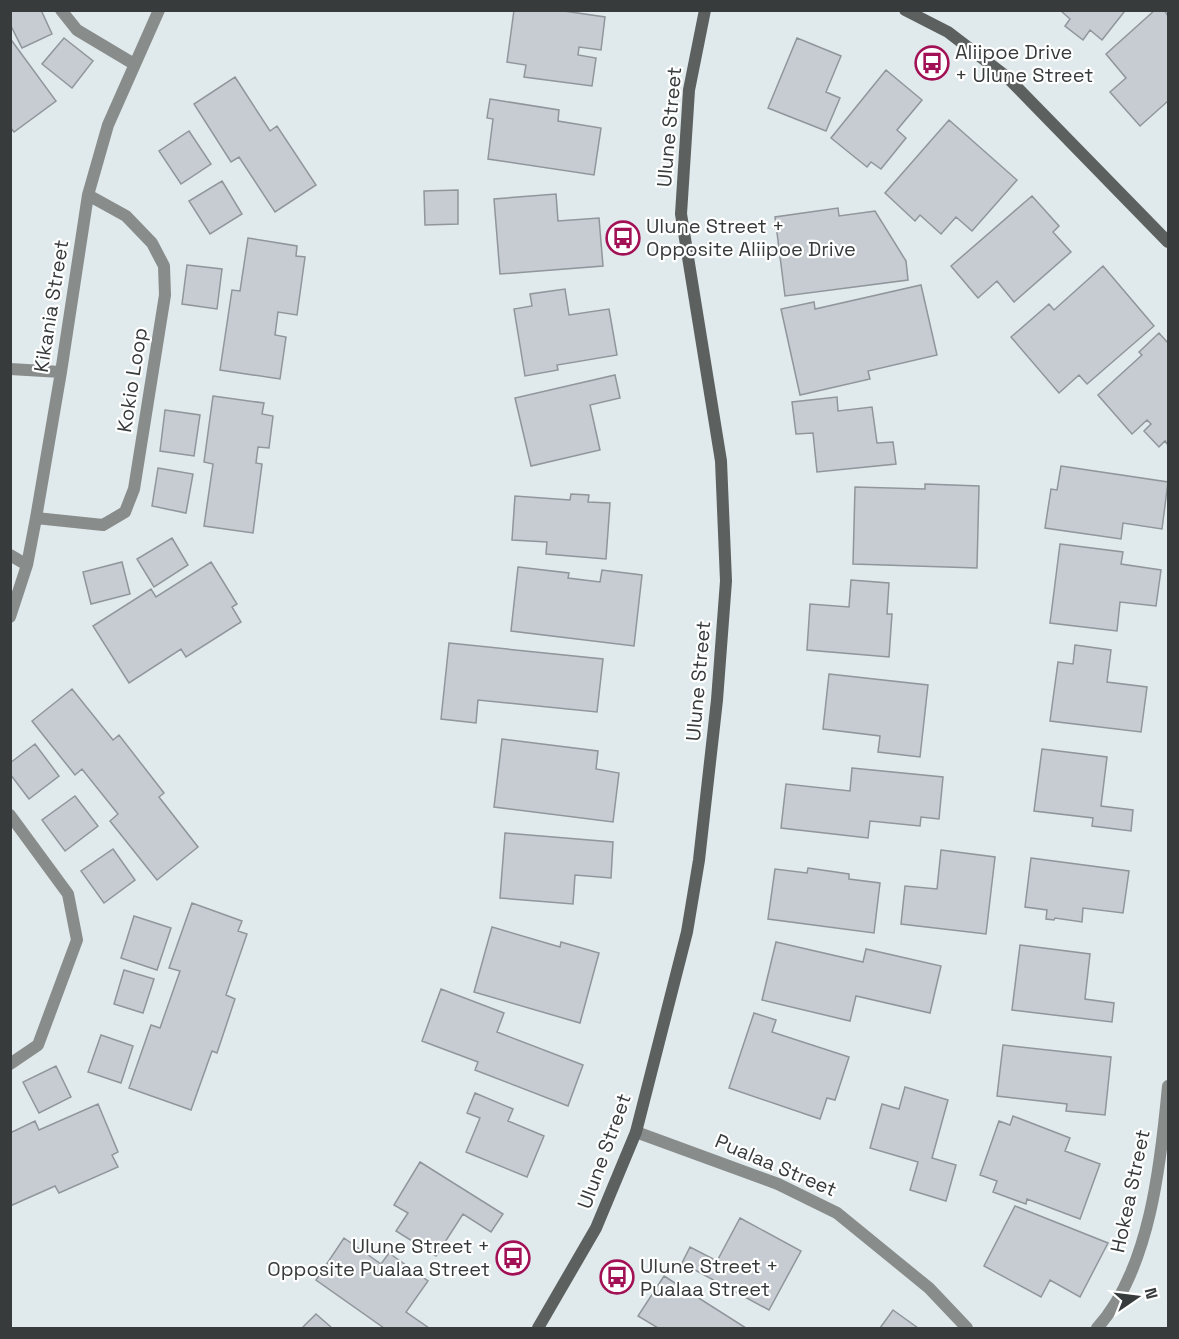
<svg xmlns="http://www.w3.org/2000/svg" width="1179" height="1339" viewBox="0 0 1179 1339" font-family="'Space Grotesk',sans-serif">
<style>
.building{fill:#c6ccd2;stroke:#90969b;stroke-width:1.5}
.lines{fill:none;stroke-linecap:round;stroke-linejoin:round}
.street{stroke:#888c8b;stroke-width:12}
.secondary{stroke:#5c6160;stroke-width:12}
.labels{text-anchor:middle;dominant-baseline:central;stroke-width:4.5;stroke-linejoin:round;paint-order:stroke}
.poi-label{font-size:20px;fill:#373b3b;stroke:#fff;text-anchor:start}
.street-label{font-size:20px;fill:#373b3b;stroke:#fff}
</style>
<rect width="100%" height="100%" fill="#e0e9eb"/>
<path class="building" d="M 10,10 L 41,10 L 52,34 L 22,48 L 10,24 Z
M 514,10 L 557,10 L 605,17 L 601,50 L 579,47 L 578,55 L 596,58 L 592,86 L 524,77 L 526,65 L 507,62 Z
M 1060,10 L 1122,10 L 1124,12 L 1102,40 L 1090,30 L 1083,40 L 1065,26 L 1070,19 Z
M 1155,10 L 1164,10 L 1168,16 L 1168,101 L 1140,126 L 1110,92 L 1126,78 L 1106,54 Z
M 64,38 L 93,61 L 72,88 L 42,64 Z
M 797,38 L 841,56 L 826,92 L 840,98 L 826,131 L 768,108 Z
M 12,41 L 56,101 L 14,132 L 10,127 L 10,43 Z
M 886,70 L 922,100 L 897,130 L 906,138 L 881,169 L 871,162 L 867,167 L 831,138 Z
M 235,77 L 270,131 L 277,126 L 316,185 L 275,212 L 239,157 L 231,162 L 194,104 Z
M 490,99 L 559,110 L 558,121 L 601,128 L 594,175 L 488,159 L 493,119 L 487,118 Z
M 949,120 L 1017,180 L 972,231 L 956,217 L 941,234 L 920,215 L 915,221 L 885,193 Z
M 189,131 L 211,164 L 181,184 L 159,151 Z
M 222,181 L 242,214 L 210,234 L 189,201 Z
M 458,190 L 458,224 L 425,225 L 424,191 Z
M 556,194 L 558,221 L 599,218 L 603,266 L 500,274 L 494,199 Z
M 1032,196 L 1059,226 L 1053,232 L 1071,252 L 1014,302 L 997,281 L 978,298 L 951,266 Z
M 838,208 L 839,216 L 875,211 L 906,261 L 908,280 L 785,296 L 775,217 Z
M 248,238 L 297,246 L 296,256 L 305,257 L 297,315 L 278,312 L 275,335 L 286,337 L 280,379 L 220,370 L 232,290 L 240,291 Z
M 187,265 L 222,269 L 217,309 L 182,304 Z
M 1103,266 L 1154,326 L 1087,384 L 1079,375 L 1059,393 L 1011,337 L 1049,304 L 1054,310 Z
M 921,285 L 937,355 L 868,371 L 870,379 L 800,395 L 781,309 L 814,302 L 815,309 Z
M 565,289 L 569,315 L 609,309 L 617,355 L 557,365 L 558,370 L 525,376 L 514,309 L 532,306 L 530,294 Z
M 1159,333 L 1168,343 L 1168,445 L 1165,441 L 1159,447 L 1144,431 L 1151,424 L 1147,420 L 1132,434 L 1098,395 L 1142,355 L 1139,352 Z
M 615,375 L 620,398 L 590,405 L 600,450 L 531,466 L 515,398 Z
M 213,396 L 264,403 L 262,414 L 273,416 L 269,448 L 258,447 L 256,463 L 262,464 L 253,533 L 204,526 L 213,464 L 204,462 Z
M 837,397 L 838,411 L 872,407 L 877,443 L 893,442 L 896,464 L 817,472 L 813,433 L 796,434 L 792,402 Z
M 165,410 L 200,415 L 194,456 L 160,451 Z
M 1061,466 L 1168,482 L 1162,529 L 1123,523 L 1121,539 L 1045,528 L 1051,489 L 1057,490 Z
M 158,468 L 193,474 L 186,513 L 152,506 Z
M 925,484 L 979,486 L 977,568 L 853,564 L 855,487 L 925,489 Z
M 571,494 L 589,495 L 588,502 L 610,503 L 606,559 L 546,554 L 547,542 L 512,540 L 515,496 L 570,500 Z
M 172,538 L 188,565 L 154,587 L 137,559 Z
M 1060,544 L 1123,552 L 1121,564 L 1161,570 L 1156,606 L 1120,602 L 1117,631 L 1050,623 Z
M 122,562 L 130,594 L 91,604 L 83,572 Z
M 211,562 L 237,604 L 232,607 L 241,622 L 186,657 L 181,649 L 129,683 L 93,626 L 151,589 L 156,597 Z
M 518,567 L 569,573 L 568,578 L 600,582 L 602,570 L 642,575 L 634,646 L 511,631 Z
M 851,580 L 889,583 L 887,614 L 892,614 L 889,657 L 807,650 L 810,604 L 849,607 Z
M 449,643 L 603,659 L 597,712 L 478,700 L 476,723 L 441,719 Z
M 1075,645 L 1111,650 L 1107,682 L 1147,687 L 1141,732 L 1050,721 L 1058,662 L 1073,664 Z
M 829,674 L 928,685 L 920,757 L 878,752 L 880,736 L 823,729 Z
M 72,689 L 113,740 L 119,735 L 164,793 L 159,797 L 198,847 L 157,880 L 110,821 L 118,814 L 82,769 L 75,775 L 32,721 Z
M 502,739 L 598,751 L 596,769 L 619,773 L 613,822 L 494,807 Z
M 35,744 L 59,776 L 29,799 L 10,774 L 10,763 Z
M 1042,749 L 1107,757 L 1101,806 L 1133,810 L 1131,831 L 1092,826 L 1093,818 L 1034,811 Z
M 852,768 L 943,777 L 939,819 L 921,817 L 920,826 L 870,821 L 868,838 L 781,828 L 786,784 L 850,791 Z
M 75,796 L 98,826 L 65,851 L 42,820 Z
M 505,833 L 613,842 L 611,878 L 575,875 L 573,904 L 500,898 Z
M 113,849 L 135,880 L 104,903 L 81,871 Z
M 941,850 L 995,857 L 986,934 L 901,924 L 905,886 L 937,889 Z
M 1031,858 L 1129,871 L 1123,913 L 1083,908 L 1082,922 L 1055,918 L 1054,920 L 1046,919 L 1047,910 L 1025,907 Z
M 808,868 L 849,874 L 849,879 L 880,883 L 874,933 L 768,919 L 775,869 L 807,873 Z
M 192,903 L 242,921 L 238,931 L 247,934 L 226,995 L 235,999 L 217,1053 L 212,1051 L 191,1110 L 129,1088 L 151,1025 L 160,1028 L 180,971 L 169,968 Z
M 134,916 L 171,928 L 157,970 L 121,958 Z
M 492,927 L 560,947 L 561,942 L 599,953 L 580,1023 L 474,992 Z
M 776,942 L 863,962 L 866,949 L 941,966 L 930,1013 L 856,996 L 850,1021 L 762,1000 Z
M 1020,945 L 1090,954 L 1085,999 L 1114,1003 L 1112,1022 L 1012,1010 Z
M 124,970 L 154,979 L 143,1013 L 114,1004 Z
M 441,989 L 504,1013 L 497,1032 L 583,1065 L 568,1106 L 475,1070 L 478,1062 L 422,1041 Z
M 754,1013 L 776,1020 L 772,1032 L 849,1057 L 835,1100 L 827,1098 L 820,1119 L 729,1088 Z
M 101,1035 L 133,1046 L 121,1083 L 88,1072 Z
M 1003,1045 L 1111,1057 L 1105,1115 L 1066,1111 L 1067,1104 L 997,1096 Z
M 56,1066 L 71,1097 L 39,1113 L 23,1082 Z
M 905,1087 L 948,1100 L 932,1158 L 956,1165 L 946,1201 L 910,1190 L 918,1162 L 870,1148 L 882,1104 L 899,1109 Z
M 475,1093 L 513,1109 L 508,1121 L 544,1136 L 527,1177 L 466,1152 L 480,1118 L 467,1113 Z
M 98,1104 L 118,1152 L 112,1155 L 118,1167 L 59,1193 L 55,1186 L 10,1206 L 10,1133 L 35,1121 L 39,1130 Z
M 1013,1116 L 1070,1138 L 1065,1151 L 1100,1164 L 1080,1219 L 1027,1199 L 1026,1204 L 993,1192 L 997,1181 L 980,1175 L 999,1121 L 1010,1125 Z
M 420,1162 L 503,1214 L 491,1232 L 463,1214 L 436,1256 L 396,1231 L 408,1213 L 394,1205 Z
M 1015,1206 L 1108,1243 L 1080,1297 L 1050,1280 L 1041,1297 L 984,1266 Z
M 740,1218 L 801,1251 L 769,1310 L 682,1263 L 690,1247 L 717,1261 Z
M 344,1238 L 381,1264 L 389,1253 L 428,1281 L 406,1312 L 429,1328 L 384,1328 L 316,1280 Z
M 664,1276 L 746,1328 L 658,1328 L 638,1316 Z
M 893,1310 L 918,1328 L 880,1328 Z
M 316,1314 L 332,1328 L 302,1328 Z"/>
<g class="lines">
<path class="street" d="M 61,10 L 77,30 L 134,64
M 10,369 L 61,372
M 36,518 L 103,525 L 125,512 L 134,489 L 165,295 L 164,266 L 152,243 L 126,216 L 88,195
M 10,555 L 27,565
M 10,617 L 27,565 L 36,518 L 61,372 L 88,195 L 108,125 L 159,10
M 10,815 L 68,894 L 77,940 L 38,1045 L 10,1064
M 636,1132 L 778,1184 L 837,1213 L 929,1288 L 967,1328
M 1097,1328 C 1150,1270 1161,1162 1168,1086"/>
<path class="secondary" d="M 905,10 L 948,32 L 1007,77 L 1168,242
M 538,1328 L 596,1228 L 636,1132 L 687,932 L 699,860 L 717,700 L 726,581 L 721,461 L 681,214 L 689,90 L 705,10"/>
</g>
<defs>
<g id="bus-ring" transform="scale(1.725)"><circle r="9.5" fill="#fff" stroke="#a21155" stroke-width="1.5"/><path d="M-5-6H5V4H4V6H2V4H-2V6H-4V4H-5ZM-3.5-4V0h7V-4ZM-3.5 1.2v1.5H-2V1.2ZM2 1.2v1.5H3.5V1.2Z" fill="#a21155"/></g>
</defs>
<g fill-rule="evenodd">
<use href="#bus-ring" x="932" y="63"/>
<use href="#bus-ring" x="623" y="238"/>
<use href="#bus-ring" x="513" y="1258"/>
<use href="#bus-ring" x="617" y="1277"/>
</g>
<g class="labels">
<g class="poi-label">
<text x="955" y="52">Aliipoe Drive<tspan x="955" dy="23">+ Ulune Street</tspan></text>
<text x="646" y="226">Ulune Street +<tspan x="646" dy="23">Opposite Aliipoe Drive</tspan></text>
<text x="490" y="1246" text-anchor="end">Ulune Street +<tspan x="490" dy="23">Opposite Pualaa Street</tspan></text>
<text x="640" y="1266">Ulune Street +<tspan x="640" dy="23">Pualaa Street</tspan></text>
</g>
<g class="street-label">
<text transform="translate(669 127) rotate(-85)">Ulune Street</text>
<text transform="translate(51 306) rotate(-81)">Kikania Street</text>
<text transform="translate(132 380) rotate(-81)">Kokio Loop</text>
<text transform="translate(698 681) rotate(-85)">Ulune Street</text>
<text transform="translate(604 1151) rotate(-70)">Ulune Street</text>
<text transform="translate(776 1165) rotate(23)">Pualaa Street</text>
<text transform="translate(1130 1191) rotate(-78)">Hokea Street</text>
</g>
</g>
<rect width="1179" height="1339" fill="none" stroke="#373b3b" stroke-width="24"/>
<g transform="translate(1137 1297) rotate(76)" stroke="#ffffff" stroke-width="4.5" paint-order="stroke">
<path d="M0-4.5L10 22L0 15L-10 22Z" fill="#373b3b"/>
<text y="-9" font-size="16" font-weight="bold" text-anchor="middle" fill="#373b3b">N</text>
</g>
</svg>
